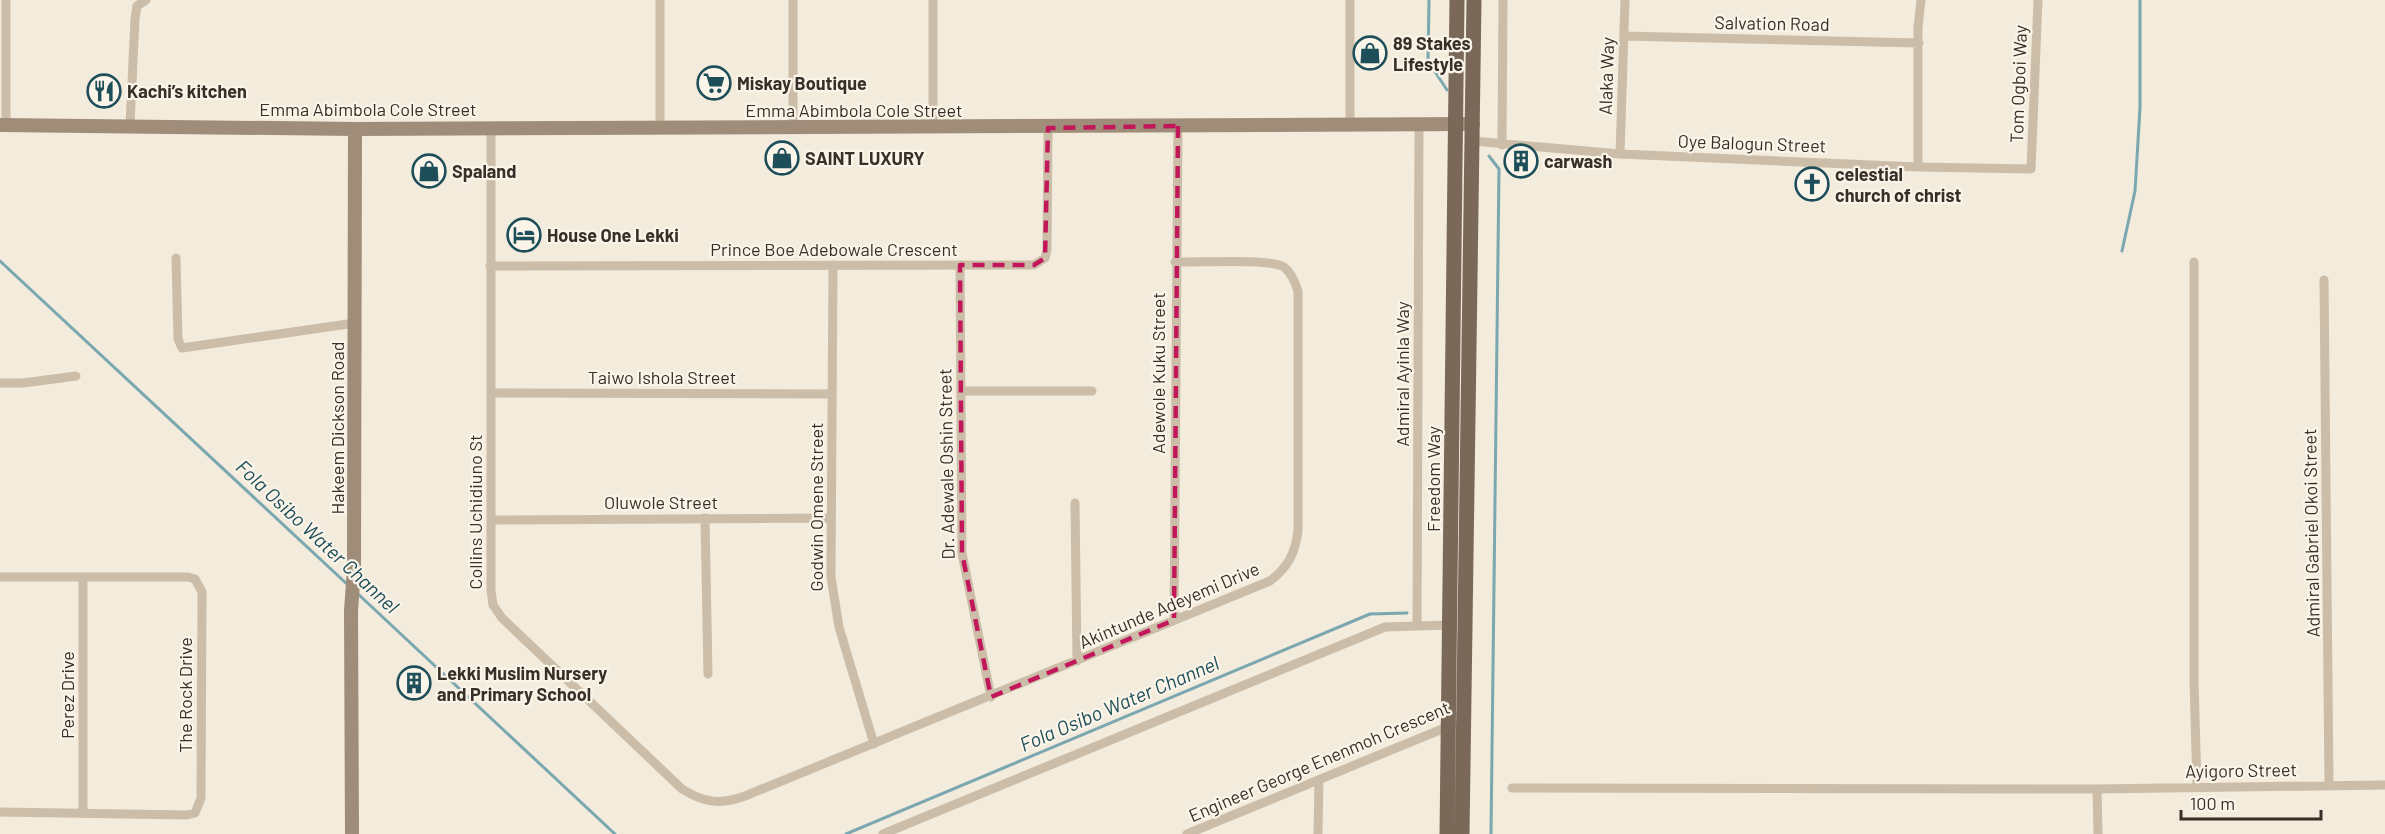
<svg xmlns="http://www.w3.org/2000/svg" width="2385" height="834" viewBox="0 0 2385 834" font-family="Barlow,sans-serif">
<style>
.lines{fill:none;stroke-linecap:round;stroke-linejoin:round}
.stream{stroke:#7ba7b0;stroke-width:3}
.street{stroke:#cbbda8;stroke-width:9}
.secondary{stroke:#9f8c79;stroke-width:14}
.primary{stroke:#7a6959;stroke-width:15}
.marked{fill:none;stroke:#c2185b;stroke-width:4.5;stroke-dasharray:12 8;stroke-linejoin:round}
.labels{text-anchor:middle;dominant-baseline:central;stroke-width:4.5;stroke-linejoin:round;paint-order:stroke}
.street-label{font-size:18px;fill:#382f28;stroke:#faf4e9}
.poi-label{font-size:18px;font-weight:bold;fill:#382f28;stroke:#faf4e9;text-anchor:start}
.water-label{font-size:20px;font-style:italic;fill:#1d4e5a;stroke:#faf4e9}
</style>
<rect width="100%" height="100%" fill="#f3ebdc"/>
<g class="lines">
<path class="stream" d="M 1429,0 L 1428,61 L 1447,90
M 1489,156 L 1499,169 L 1491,834
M 2122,251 L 2135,191 L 2140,108 L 2140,0
M 0,261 L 348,585
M 358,594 L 615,834
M 846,834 L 1370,614 L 1407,613"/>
<path class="street" d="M 660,0 L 660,128
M 793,0 L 793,128
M 1624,36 L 1919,43
M 1350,123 L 1350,0
M 130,124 L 135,19 L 137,6 L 146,0
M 6,125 L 6,0
M 491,128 L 491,590 L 493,605 L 502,618 L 682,789 C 704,803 721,805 745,796 L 1270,581 C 1288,567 1295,554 1298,531 L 1298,291 C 1295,282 1291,272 1284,267 C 1269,258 1196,263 1175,262
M 933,128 L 933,0
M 1473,141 L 1620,154 L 1918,167 L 2031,169 L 2038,0
M 1502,145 L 1503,0
M 1620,154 L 1625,0
M 1918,167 L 1918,28 L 1921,0
M 176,258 L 178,339 L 182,348 L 355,323
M 2194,262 L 2194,681 L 2197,787
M 833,265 L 831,577 L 839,627 L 874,744
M 960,265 L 962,553 L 991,697
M 490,266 L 1034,265 L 1045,258 L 1047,250 L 1048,128
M 2324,280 L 2329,786
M 0,383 L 23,383 L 76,376
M 962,391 L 1092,391
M 491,393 L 832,394
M 1075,503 L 1077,661
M 705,518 L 708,674
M 491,520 L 831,518
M 0,577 L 188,577 L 195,579 L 202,592 L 201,798 L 195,813 L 187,815 L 0,812
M 83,577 L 83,813
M 1174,620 L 1178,126
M 1417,625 L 1419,123
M 1512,788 L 2097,789 L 2385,785
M 2097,789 L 2098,834
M 883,834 L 1385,627 L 1451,625
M 1187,834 L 1452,725
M 1318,834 L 1319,780"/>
<path class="secondary" d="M 0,125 L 355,129 L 1473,124
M 352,834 L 351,611 L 354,568 L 355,129"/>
<path class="primary" d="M 1447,834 L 1457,0
M 1462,834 L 1474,0"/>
</g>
<path class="marked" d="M 1178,126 L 1174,620 L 991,697 L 962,553 L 960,265 L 1034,265 L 1045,258 L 1048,128 Z"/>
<defs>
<g id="shop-ring" transform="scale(1.725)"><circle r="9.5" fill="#faf4e9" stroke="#1d4e5a" stroke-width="1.5"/><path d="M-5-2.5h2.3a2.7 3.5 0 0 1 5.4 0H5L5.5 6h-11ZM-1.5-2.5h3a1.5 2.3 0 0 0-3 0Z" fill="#1d4e5a"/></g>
<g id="supermarket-ring" transform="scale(1.725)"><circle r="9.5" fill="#faf4e9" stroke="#1d4e5a" stroke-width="1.5"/><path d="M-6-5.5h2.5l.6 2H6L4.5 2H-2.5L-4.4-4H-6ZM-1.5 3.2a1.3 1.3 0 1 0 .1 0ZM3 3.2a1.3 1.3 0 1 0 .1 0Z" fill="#1d4e5a"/></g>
<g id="restaurant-ring" transform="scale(1.725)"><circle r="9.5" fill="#faf4e9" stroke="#1d4e5a" stroke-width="1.5"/><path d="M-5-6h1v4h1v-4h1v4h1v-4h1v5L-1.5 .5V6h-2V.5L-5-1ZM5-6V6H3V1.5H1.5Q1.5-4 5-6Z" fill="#1d4e5a"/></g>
<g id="building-ring" transform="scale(1.725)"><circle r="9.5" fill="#faf4e9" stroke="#1d4e5a" stroke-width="1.5"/><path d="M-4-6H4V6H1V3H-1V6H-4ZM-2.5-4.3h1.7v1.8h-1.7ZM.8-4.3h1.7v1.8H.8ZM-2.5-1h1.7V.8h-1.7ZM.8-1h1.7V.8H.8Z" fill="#1d4e5a"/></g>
<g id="church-ring" transform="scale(1.725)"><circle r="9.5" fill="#faf4e9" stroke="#1d4e5a" stroke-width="1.5"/><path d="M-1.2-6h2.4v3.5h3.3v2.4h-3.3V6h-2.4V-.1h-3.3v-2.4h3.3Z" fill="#1d4e5a"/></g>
<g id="hotel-ring" transform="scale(1.725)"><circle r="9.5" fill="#faf4e9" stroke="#1d4e5a" stroke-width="1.5"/><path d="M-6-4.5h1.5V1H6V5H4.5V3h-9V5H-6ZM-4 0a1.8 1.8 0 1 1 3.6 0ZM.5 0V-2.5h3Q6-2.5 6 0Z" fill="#1d4e5a"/></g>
</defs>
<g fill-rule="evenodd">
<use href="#shop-ring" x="1370" y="53"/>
<use href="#supermarket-ring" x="714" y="83"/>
<use href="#restaurant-ring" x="104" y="91"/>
<use href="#shop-ring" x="782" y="158"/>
<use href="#building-ring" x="1521" y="161"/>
<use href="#shop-ring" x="429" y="171"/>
<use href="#church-ring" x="1812" y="184"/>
<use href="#hotel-ring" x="524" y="235"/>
<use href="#building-ring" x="414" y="683"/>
</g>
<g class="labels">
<g class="street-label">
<text transform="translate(1772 23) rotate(1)">Salvation Road</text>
<text transform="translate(1606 76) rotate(-88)">Alaka Way</text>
<text transform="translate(2018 84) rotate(-88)">Tom Ogboi Way</text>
<text x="368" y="109">Emma Abimbola Cole Street</text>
<text x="854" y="110">Emma Abimbola Cole Street</text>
<text transform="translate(1752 143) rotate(2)">Oye Balogun Street</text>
<text x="834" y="249">Prince Boe Adebowale Crescent</text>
<text transform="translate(1158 373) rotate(-90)">Adewole Kuku Street</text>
<text transform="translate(1402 374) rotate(-90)">Admiral Ayinla Way</text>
<text x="662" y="377">Taiwo Ishola Street</text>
<text transform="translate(337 428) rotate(-90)">Hakeem Dickson Road</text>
<text transform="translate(946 464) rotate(-91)">Dr. Adewale Oshin Street</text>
<text transform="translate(1433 479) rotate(-90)">Freedom Way</text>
<text x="661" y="502">Oluwole Street</text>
<text transform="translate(816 507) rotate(-90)">Godwin Omene Street</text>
<text transform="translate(475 512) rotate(-90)">Collins Uchidiuno St</text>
<text transform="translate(2311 533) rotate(-91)">Admiral Gabriel Okoi Street</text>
<text transform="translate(1169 605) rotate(-23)">Akintunde Adeyemi Drive</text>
<text transform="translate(67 695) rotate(-90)">Perez Drive</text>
<text transform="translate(185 695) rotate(-90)">The Rock Drive</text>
<text transform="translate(1319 761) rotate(-23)">Engineer George Enenmoh Crescent</text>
<text transform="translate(2241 770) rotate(-1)">Ayigoro Street</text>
</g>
<g class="poi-label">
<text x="1393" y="43">89 Stakes<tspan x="1393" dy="21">Lifestyle</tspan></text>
<text x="737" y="83">Miskay Boutique</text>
<text x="127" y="91">Kachi’s kitchen</text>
<text x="805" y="158">SAINT LUXURY</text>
<text x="1544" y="161">carwash</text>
<text x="452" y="171">Spaland</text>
<text x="1835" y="174">celestial<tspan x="1835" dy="21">church of christ</tspan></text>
<text x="547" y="235">House One Lekki</text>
<text x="437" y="673">Lekki Muslim Nursery<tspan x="437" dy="21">and Primary School</tspan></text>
</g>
<g class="water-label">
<text transform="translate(318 536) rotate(43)">Fola Osibo Water Channel</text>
<text transform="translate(1119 703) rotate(-23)">Fola Osibo Water Channel</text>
</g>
</g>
<path d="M2181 810v9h140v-9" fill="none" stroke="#382f28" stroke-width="3"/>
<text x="2190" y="810" font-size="18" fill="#382f28" stroke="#faf4e9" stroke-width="4.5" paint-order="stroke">100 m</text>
</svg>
